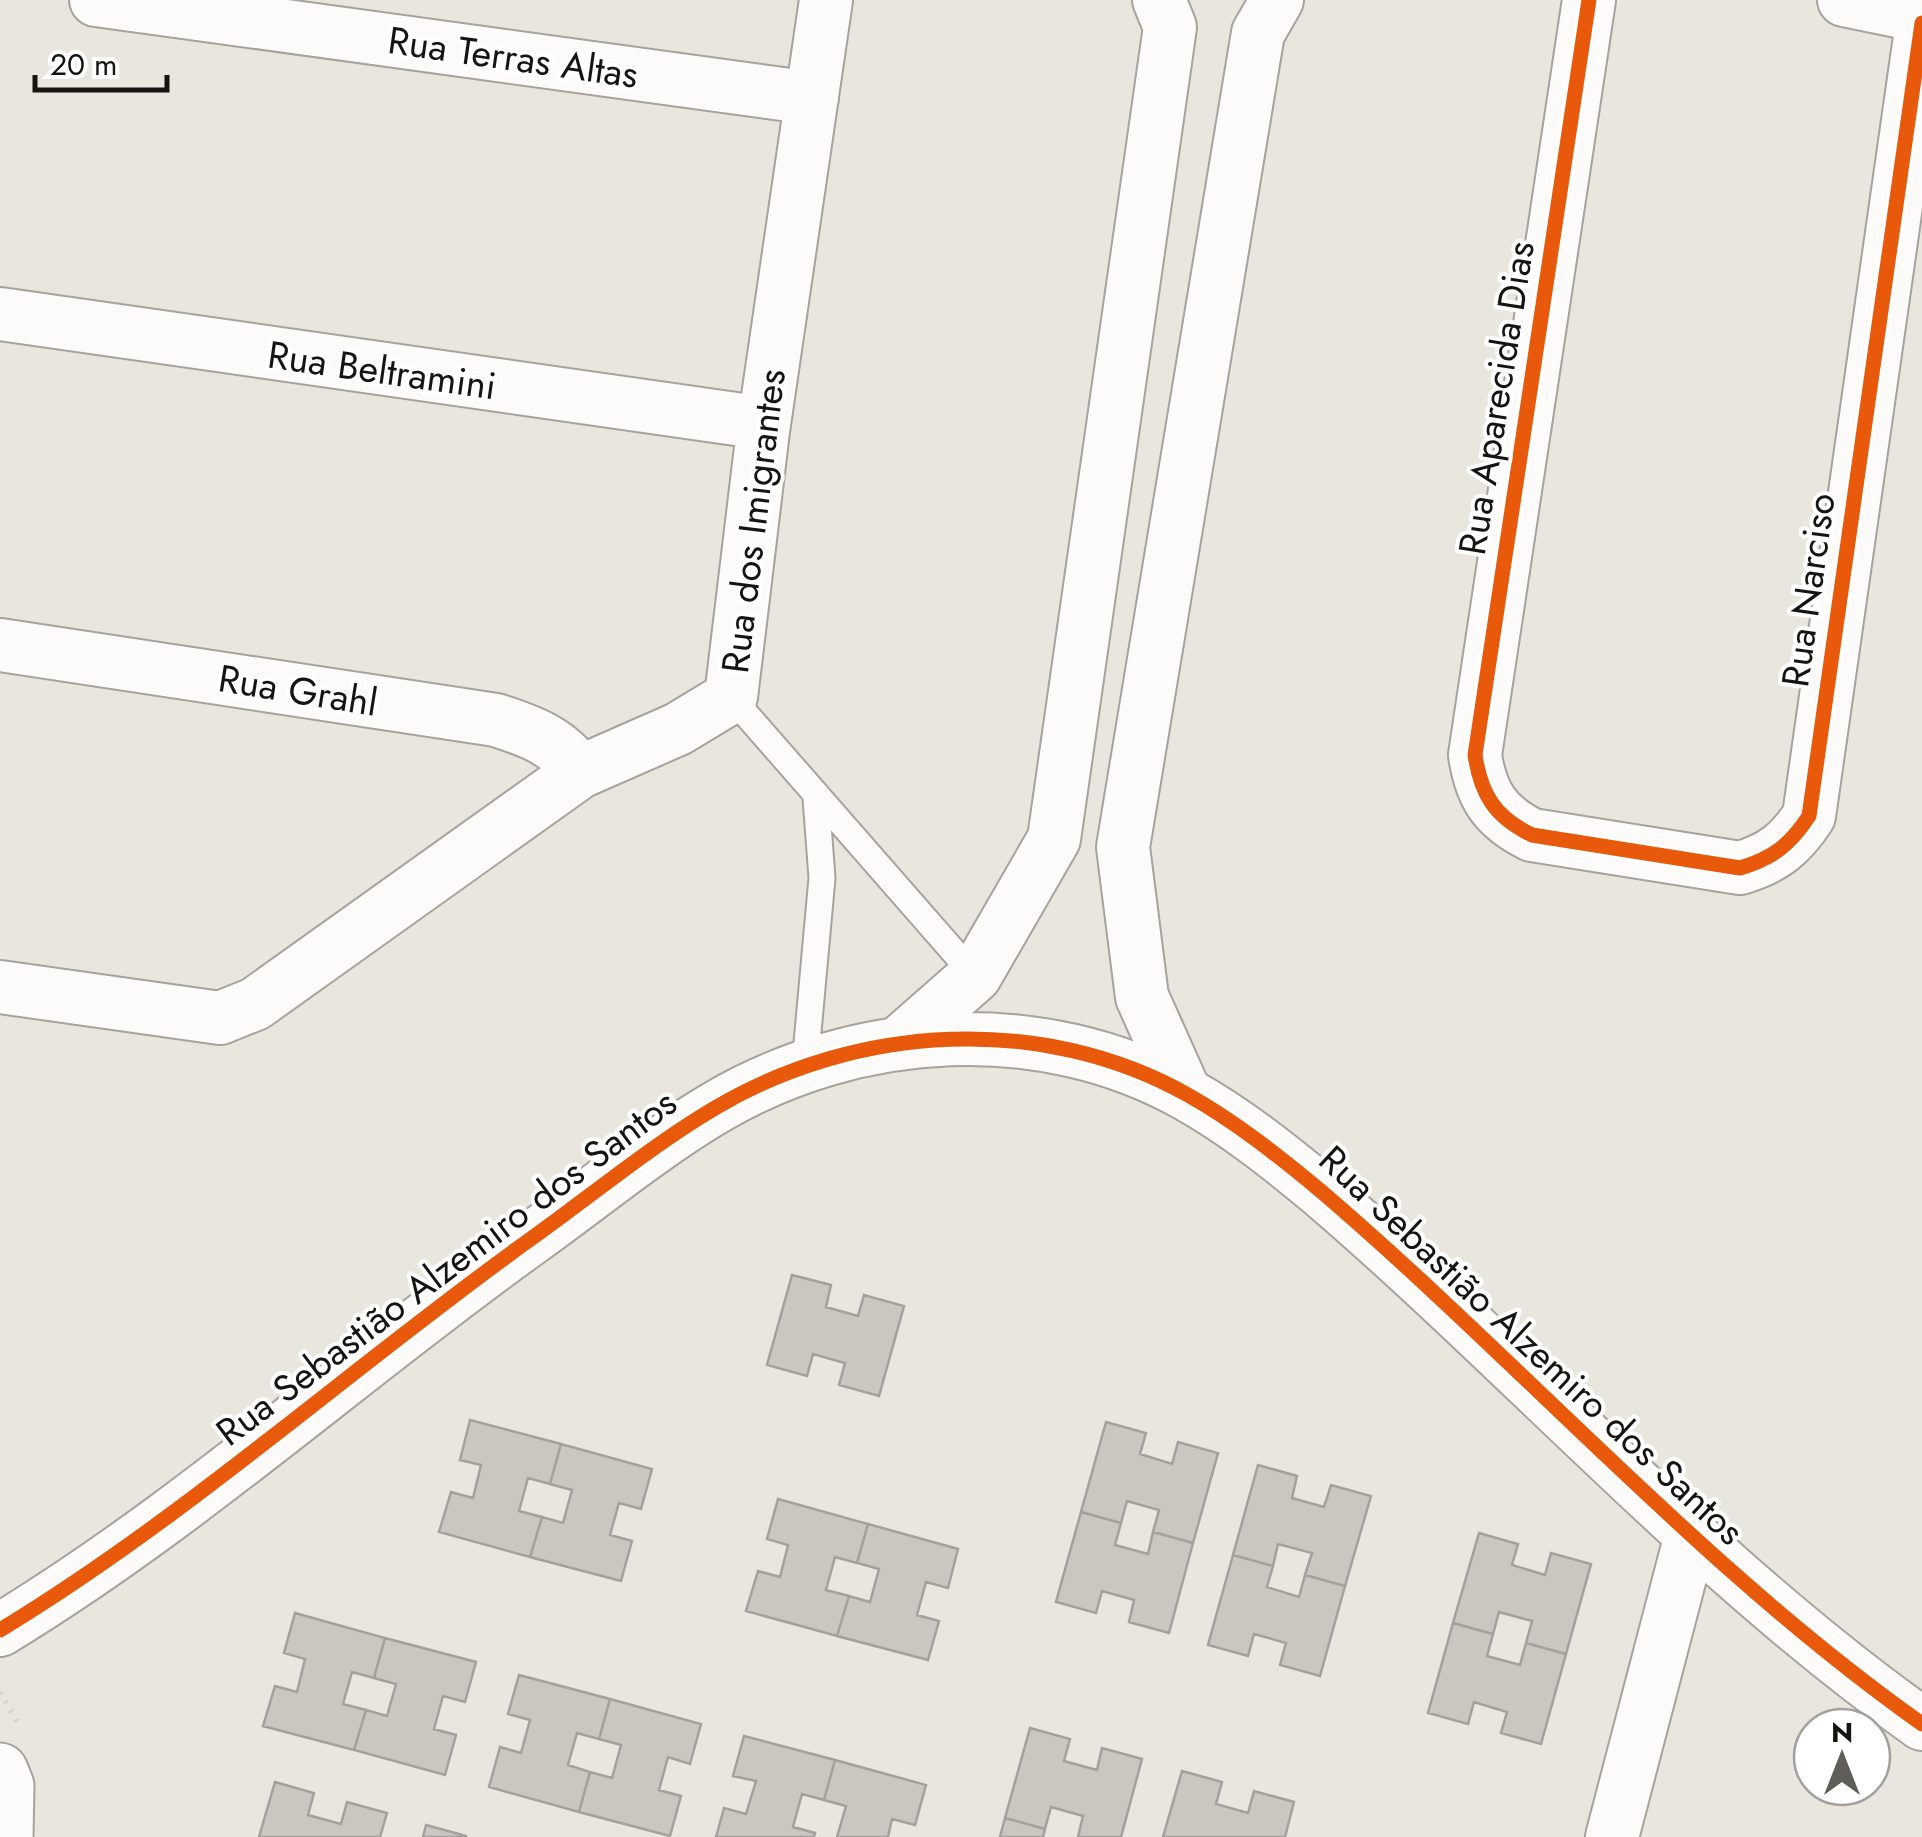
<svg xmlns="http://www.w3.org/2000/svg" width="1922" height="1837" viewBox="0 0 1922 1837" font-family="Jost,sans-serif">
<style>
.building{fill:#cac7c1;stroke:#a3a19b;stroke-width:2.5}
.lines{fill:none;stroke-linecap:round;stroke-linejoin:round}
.service-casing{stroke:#a6a39e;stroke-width:29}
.minor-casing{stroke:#a6a39e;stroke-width:56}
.tertiary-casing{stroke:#a6a39e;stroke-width:59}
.path{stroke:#d5d3d1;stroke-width:6;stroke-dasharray:2.5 8;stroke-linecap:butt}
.service{stroke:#fcfbfa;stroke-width:25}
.minor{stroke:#fcfbfa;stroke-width:52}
.tertiary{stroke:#fcfbfa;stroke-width:55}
.cycleway-casing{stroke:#fff;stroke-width:21}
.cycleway{stroke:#e8590c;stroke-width:15}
.labels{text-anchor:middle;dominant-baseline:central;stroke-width:8;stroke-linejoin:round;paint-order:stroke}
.street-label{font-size:38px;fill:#161410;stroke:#fff}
</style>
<rect width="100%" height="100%" fill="#e9e6de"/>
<path class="building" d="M 792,1275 L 831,1285 L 826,1307 L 858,1316 L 864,1295 L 904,1306 L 879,1396 L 839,1385 L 845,1363 L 813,1354 L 807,1376 L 767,1365 Z
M 470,1420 L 561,1444 L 550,1484 L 528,1478 L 519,1511 L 542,1517 L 530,1557 L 439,1532 L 451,1492 L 473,1498 L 481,1465 L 460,1460 Z
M 1106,1422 L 1146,1433 L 1140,1454 L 1172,1464 L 1178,1442 L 1218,1453 L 1193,1543 L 1153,1532 L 1159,1510 L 1127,1501 L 1121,1523 L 1081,1512 Z
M 561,1444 L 652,1469 L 641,1509 L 619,1503 L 610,1535 L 632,1541 L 621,1581 L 530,1557 L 542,1517 L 563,1523 L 572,1490 L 550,1484 Z
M 1258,1465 L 1297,1476 L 1292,1498 L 1324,1507 L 1331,1485 L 1371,1496 L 1345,1586 L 1305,1575 L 1312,1553 L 1278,1544 L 1273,1566 L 1233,1555 Z
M 778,1499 L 868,1524 L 857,1563 L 835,1557 L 826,1590 L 849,1596 L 837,1636 L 746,1611 L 758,1571 L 780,1577 L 788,1545 L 767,1539 Z
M 1081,1512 L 1121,1523 L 1115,1545 L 1148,1554 L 1153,1532 L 1193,1543 L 1169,1633 L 1129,1622 L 1134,1600 L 1102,1591 L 1096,1613 L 1056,1602 Z
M 868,1524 L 958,1549 L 948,1588 L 926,1582 L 917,1615 L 939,1621 L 928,1660 L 837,1636 L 849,1596 L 870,1602 L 879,1569 L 857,1563 Z
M 1479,1533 L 1518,1544 L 1512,1565 L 1545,1575 L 1551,1553 L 1591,1564 L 1566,1654 L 1526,1643 L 1532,1621 L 1499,1612 L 1493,1634 L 1453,1623 Z
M 1233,1555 L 1273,1566 L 1267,1587 L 1299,1597 L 1305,1575 L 1345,1586 L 1320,1676 L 1280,1665 L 1286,1643 L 1254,1634 L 1248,1656 L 1208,1645 Z
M 295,1613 L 385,1638 L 374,1678 L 352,1672 L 343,1704 L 366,1710 L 354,1750 L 263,1726 L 275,1686 L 297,1692 L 305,1659 L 284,1653 Z
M 1453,1623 L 1493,1634 L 1487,1656 L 1520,1665 L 1526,1643 L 1566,1654 L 1541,1744 L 1501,1733 L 1507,1712 L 1474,1702 L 1468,1724 L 1428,1713 Z
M 385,1638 L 476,1662 L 465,1702 L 443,1696 L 434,1729 L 456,1735 L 445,1775 L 354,1750 L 366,1710 L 387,1716 L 396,1684 L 374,1678 Z
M 519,1675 L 610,1699 L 599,1739 L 577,1733 L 568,1765 L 590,1772 L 579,1812 L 489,1787 L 500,1747 L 521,1753 L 530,1720 L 508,1714 Z
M 610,1699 L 701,1724 L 690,1764 L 668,1757 L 659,1790 L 681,1796 L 670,1836 L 579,1812 L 590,1772 L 612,1778 L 621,1745 L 599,1739 Z
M 1030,1728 L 1070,1739 L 1064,1761 L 1097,1770 L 1102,1748 L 1142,1759 L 1121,1837 L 1078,1837 L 1083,1816 L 1051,1807 L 1045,1829 L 1005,1818 Z
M 744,1736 L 835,1760 L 824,1800 L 802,1794 L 793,1827 L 815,1833 L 814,1837 L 716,1837 L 724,1808 L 746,1814 L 756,1781 L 733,1776 Z
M 835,1760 L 926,1785 L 915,1825 L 892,1819 L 888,1837 L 837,1837 L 846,1806 L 824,1800 Z
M 1182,1771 L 1222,1782 L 1216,1804 L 1248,1813 L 1254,1791 L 1294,1802 L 1285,1837 L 1163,1837 Z
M 275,1782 L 314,1793 L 308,1815 L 341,1824 L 347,1802 L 387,1813 L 380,1837 L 259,1837 Z
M 1005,1818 L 1045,1829 L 1043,1837 L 1000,1837 Z
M 426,1825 L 466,1836 L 466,1837 L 423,1837 Z"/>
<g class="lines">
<g class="service-casing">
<path id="service" d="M 731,697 L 975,976
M 805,1065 L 822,878 L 816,798"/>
</g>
<g class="minor-casing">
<path id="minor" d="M 96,0 L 812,98
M 1589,0 L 1475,755 C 1481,795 1495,817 1532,835 L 1740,868 C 1773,858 1790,845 1809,816 L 1922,23
M 1844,0 L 1922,16
M 0,314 L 764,423
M 0,645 L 496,720 C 530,731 559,741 580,772
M 0,987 L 220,1018 L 255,1004 L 580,772 L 678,729 L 731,697 L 763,431 L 826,0
M 901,1041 L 975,976 L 1054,839 L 1170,27 L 1159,0
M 1185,1093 L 1142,997 L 1123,847 L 1258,33 L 1277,0
M 0,1630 C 188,1516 353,1366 532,1238 C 592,1195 651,1146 715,1108 C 857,1024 1042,1013 1188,1095 C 1236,1122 1280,1157 1322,1192 C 1525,1366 1703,1569 1922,1724
M 1612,1837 L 1691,1535"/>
</g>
<g class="tertiary-casing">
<path id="tertiary" d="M 0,1771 L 6,1786 L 5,1837"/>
</g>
<path class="path" d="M 0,1692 L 19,1725"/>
<use href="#service" class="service"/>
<use href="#minor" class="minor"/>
<use href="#tertiary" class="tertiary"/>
<g class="cycleway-casing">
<path id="cycleway" d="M 1589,0 L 1475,755 C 1481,795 1495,817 1532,835 L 1740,868 C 1773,858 1790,845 1809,816 L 1922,23
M 0,1630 C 188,1516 353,1366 532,1238 C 592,1195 651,1146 715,1108 C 857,1024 1042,1013 1188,1095 C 1236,1122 1280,1157 1322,1192 C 1525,1366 1703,1569 1922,1724"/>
</g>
<use href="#cycleway" class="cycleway"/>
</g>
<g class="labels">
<g class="street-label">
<text transform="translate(513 57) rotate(8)">Rua Terras Altas</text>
<text transform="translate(382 370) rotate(8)">Rua Beltramini</text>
<text transform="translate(1496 398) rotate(-81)">Rua Aparecida Dias</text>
<text transform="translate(753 521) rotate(-83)">Rua dos Imigrantes</text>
<text transform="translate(1808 590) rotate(-82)">Rua Narciso</text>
<text transform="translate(298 690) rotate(9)">Rua Grahl</text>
<text transform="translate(446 1267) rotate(-37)">Rua Sebastião Alzemiro dos Santos</text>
<text transform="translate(1532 1345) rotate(43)">Rua Sebastião Alzemiro dos Santos</text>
</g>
</g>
<g transform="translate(1842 1757)"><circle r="48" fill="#ffffff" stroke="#a2a19f" stroke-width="2.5"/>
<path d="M0-8L18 38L0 25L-18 38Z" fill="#605e58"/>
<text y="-15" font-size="28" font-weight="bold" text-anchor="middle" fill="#161410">N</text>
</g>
<path d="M35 75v15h132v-15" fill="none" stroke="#161410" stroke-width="5"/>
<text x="50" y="75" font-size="30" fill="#161410" stroke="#ffffff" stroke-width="8" paint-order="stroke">20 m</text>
</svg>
